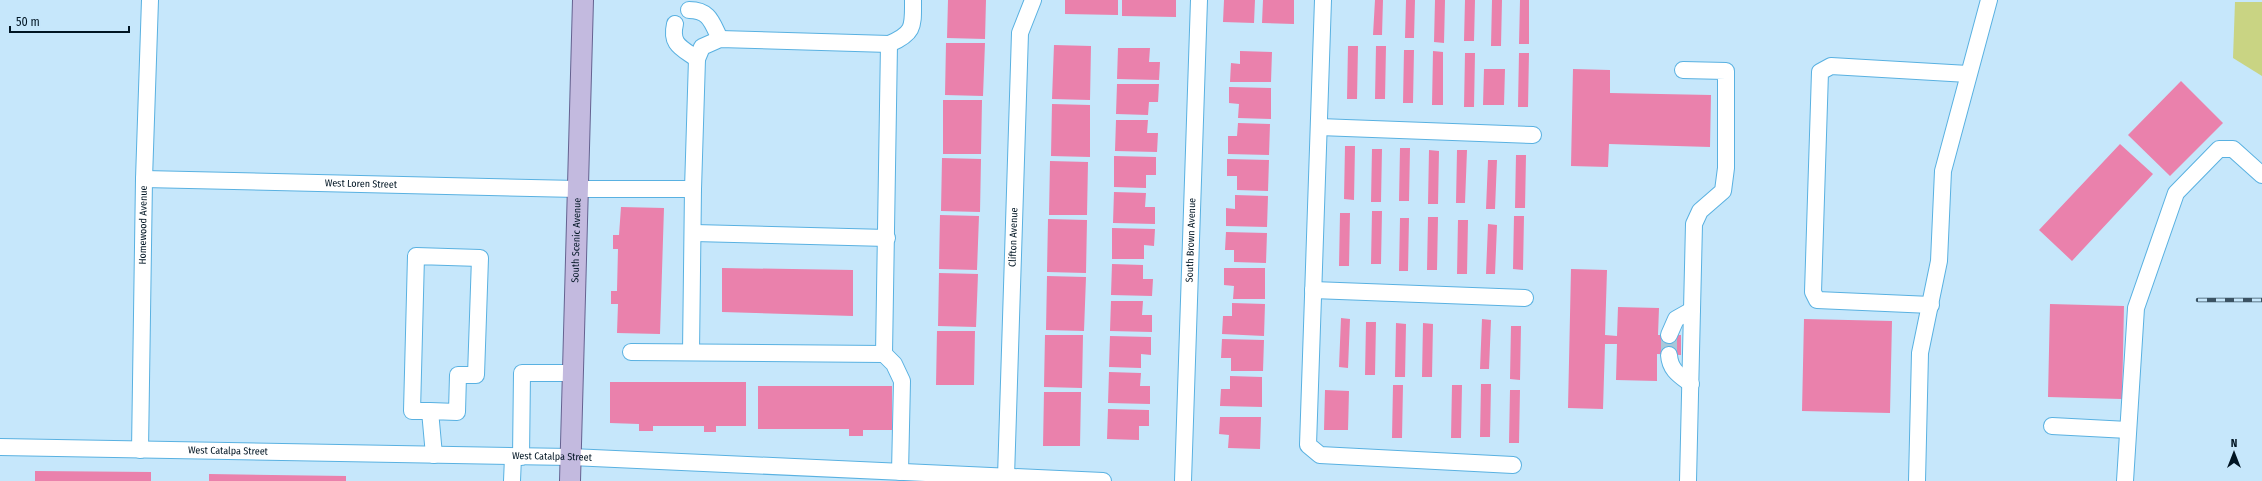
<svg xmlns="http://www.w3.org/2000/svg" width="2262" height="481" viewBox="0 0 2262 481" font-family="'Fira Sans Condensed',sans-serif">
<style>
.green{fill:#c9d483}
.building{fill:#ea81ac}
.lines{fill:none;stroke-linecap:round;stroke-linejoin:round}
.minor-tunnel{stroke:#a8c8db;stroke-width:16;stroke-dasharray:16 8;stroke-linecap:butt}
.minor-casing{stroke:#59b1e1;stroke-width:18}
.major-casing{stroke:#656290;stroke-width:22}
.minor{stroke:#fff;stroke-width:16}
.major{stroke:#c3badf;stroke-width:20}
.rail-casing{stroke:#3b5363;stroke-width:4.5}
.rail{stroke:#c6e7fb;stroke-width:3;stroke-dasharray:9;stroke-linecap:butt}
.labels{text-anchor:middle;dominant-baseline:central;stroke-width:4;stroke-linejoin:round;paint-order:stroke}
.street-label{font-size:10px;fill:#001523;stroke:#c6e7fb}
</style>
<rect width="100%" height="100%" fill="#c6e7fb"/>
<path class="green" d="M 2235,2 L 2262,2 L 2262,76 L 2233,58 Z"/>
<path class="building" d="M 948,0 L 986,0 L 985,39 L 947,38 Z
M 1065,0 L 1118,0 L 1118,15 L 1065,14 Z
M 1122,0 L 1176,0 L 1176,17 L 1122,16 Z
M 1224,0 L 1255,0 L 1254,23 L 1223,22 Z
M 1263,0 L 1294,0 L 1294,24 L 1262,23 Z
M 1375,0 L 1383,0 L 1382,35 L 1373,35 Z
M 1406,0 L 1415,0 L 1414,38 L 1405,38 Z
M 1435,0 L 1445,0 L 1444,43 L 1434,42 Z
M 1465,0 L 1475,0 L 1474,41 L 1464,41 Z
M 1492,0 L 1502,0 L 1501,46 L 1491,46 Z
M 1520,0 L 1529,0 L 1529,44 L 1519,44 Z
M 946,43 L 985,43 L 983,96 L 945,95 Z
M 1054,45 L 1091,46 L 1090,100 L 1052,99 Z
M 1348,46 L 1358,46 L 1357,99 L 1347,99 Z
M 1376,46 L 1386,46 L 1385,99 L 1375,99 Z
M 1118,48 L 1150,48 L 1149,62 L 1160,62 L 1159,80 L 1117,79 Z
M 1404,50 L 1414,50 L 1413,103 L 1403,103 Z
M 1240,51 L 1272,52 L 1271,82 L 1230,82 L 1231,63 L 1240,64 Z
M 1433,51 L 1443,52 L 1443,105 L 1432,105 Z
M 1465,53 L 1475,53 L 1474,107 L 1464,107 Z
M 1519,53 L 1529,53 L 1528,107 L 1518,107 Z
M 1484,69 L 1505,69 L 1504,105 L 1483,105 Z
M 1573,69 L 1610,70 L 1610,93 L 1711,95 L 1710,147 L 1609,144 L 1608,167 L 1571,166 Z
M 2181,81 L 2223,123 L 2170,176 L 2128,135 Z
M 1117,84 L 1159,84 L 1158,102 L 1149,102 L 1148,115 L 1116,114 Z
M 1229,87 L 1271,88 L 1271,119 L 1238,118 L 1239,104 L 1229,103 Z
M 943,100 L 982,100 L 981,154 L 943,154 Z
M 1052,104 L 1090,105 L 1090,157 L 1051,156 Z
M 1116,120 L 1148,120 L 1147,133 L 1158,133 L 1157,152 L 1115,151 Z
M 1238,123 L 1270,124 L 1269,155 L 1228,154 L 1228,136 L 1237,136 Z
M 2120,144 L 2153,174 L 2072,261 L 2039,230 Z
M 1345,146 L 1355,146 L 1354,200 L 1344,199 Z
M 1400,148 L 1410,148 L 1409,201 L 1399,201 Z
M 1372,149 L 1382,149 L 1381,202 L 1371,202 Z
M 1429,150 L 1439,151 L 1438,204 L 1428,204 Z
M 1457,150 L 1467,150 L 1465,203 L 1456,203 Z
M 1516,155 L 1526,155 L 1525,208 L 1515,208 Z
M 1114,156 L 1156,157 L 1156,175 L 1146,175 L 1146,188 L 1114,187 Z
M 942,158 L 981,159 L 980,212 L 941,211 Z
M 1227,159 L 1269,160 L 1268,191 L 1237,190 L 1237,176 L 1227,176 Z
M 1488,160 L 1497,160 L 1495,209 L 1486,209 Z
M 1050,161 L 1088,162 L 1087,215 L 1049,215 Z
M 1114,192 L 1146,193 L 1145,207 L 1155,207 L 1155,224 L 1113,223 Z
M 1235,195 L 1268,196 L 1267,227 L 1226,226 L 1226,208 L 1235,209 Z
M 621,207 L 664,208 L 660,334 L 617,333 L 618,304 L 611,304 L 611,291 L 617,291 L 618,249 L 613,249 L 613,235 L 619,235 Z
M 1372,211 L 1382,211 L 1381,264 L 1371,264 Z
M 1340,213 L 1350,213 L 1349,266 L 1339,266 Z
M 940,215 L 979,216 L 977,270 L 939,269 Z
M 1514,216 L 1524,216 L 1523,270 L 1513,269 Z
M 1428,217 L 1438,217 L 1437,270 L 1427,270 Z
M 1400,218 L 1409,218 L 1408,271 L 1399,271 Z
M 1048,219 L 1087,220 L 1086,273 L 1047,272 Z
M 1458,220 L 1468,220 L 1467,274 L 1457,274 Z
M 1488,224 L 1497,225 L 1495,274 L 1486,274 Z
M 1112,228 L 1155,229 L 1154,246 L 1144,245 L 1144,259 L 1112,259 Z
M 1226,232 L 1267,233 L 1266,263 L 1234,262 L 1234,250 L 1225,250 Z
M 1112,264 L 1143,265 L 1143,279 L 1153,279 L 1152,296 L 1111,295 Z
M 722,268 L 853,270 L 853,316 L 722,312 Z
M 1224,268 L 1265,268 L 1265,299 L 1233,299 L 1234,286 L 1224,285 Z
M 1571,269 L 1607,270 L 1605,335 L 1617,336 L 1618,307 L 1659,308 L 1658,335 L 1681,335 L 1681,355 L 1657,354 L 1657,381 L 1616,380 L 1617,344 L 1605,344 L 1603,409 L 1568,408 Z
M 939,273 L 978,274 L 976,327 L 938,326 Z
M 1047,276 L 1086,277 L 1084,331 L 1046,330 Z
M 1111,301 L 1143,301 L 1142,315 L 1152,315 L 1152,332 L 1110,331 Z
M 1232,303 L 1265,304 L 1264,336 L 1222,334 L 1223,316 L 1232,316 Z
M 2050,304 L 2124,306 L 2122,399 L 2048,397 Z
M 1341,318 L 1350,319 L 1348,368 L 1339,367 Z
M 1482,319 L 1491,320 L 1489,369 L 1480,369 Z
M 1804,319 L 1892,321 L 1890,413 L 1802,411 Z
M 1366,322 L 1376,322 L 1375,375 L 1365,375 Z
M 1396,323 L 1406,324 L 1405,377 L 1395,377 Z
M 1423,323 L 1433,324 L 1432,377 L 1422,377 Z
M 1511,326 L 1521,326 L 1520,380 L 1510,379 Z
M 937,331 L 975,331 L 974,385 L 936,385 Z
M 1045,335 L 1083,335 L 1082,388 L 1044,387 Z
M 1110,336 L 1151,337 L 1151,355 L 1141,354 L 1141,368 L 1109,367 Z
M 1222,339 L 1264,340 L 1263,371 L 1231,371 L 1231,358 L 1221,358 Z
M 1109,372 L 1141,373 L 1140,386 L 1150,386 L 1150,404 L 1108,403 Z
M 1230,376 L 1262,377 L 1262,407 L 1220,406 L 1221,389 L 1230,389 Z
M 610,382 L 746,382 L 746,426 L 716,426 L 716,432 L 704,432 L 704,426 L 653,426 L 653,431 L 639,431 L 639,424 L 610,423 Z
M 1481,384 L 1491,384 L 1490,437 L 1480,437 Z
M 1393,385 L 1403,385 L 1402,438 L 1392,438 Z
M 1452,385 L 1462,385 L 1461,438 L 1451,438 Z
M 758,386 L 892,386 L 892,430 L 863,430 L 863,436 L 849,436 L 849,429 L 758,429 Z
M 1325,390 L 1349,391 L 1348,430 L 1324,430 Z
M 1510,390 L 1520,390 L 1519,443 L 1509,443 Z
M 1044,392 L 1081,392 L 1080,446 L 1043,446 Z
M 1108,409 L 1149,410 L 1149,426 L 1139,426 L 1139,440 L 1107,439 Z
M 1220,417 L 1261,417 L 1260,449 L 1228,448 L 1229,435 L 1219,434 Z
M 35,471 L 151,472 L 151,481 L 35,481 Z
M 209,474 L 346,476 L 346,481 L 209,481 Z"/>
<g class="lines">
<path class="minor-tunnel" d="M 1669,355 L 1669,335"/>
<g class="minor-casing">
<g id="minor">
<path d="M 1323,0 L 1308,445 L 1320,455 L 1513,465"/>
<path d="M 689,10 C 710,10 712,23 720,39"/>
<path d="M 675,24 C 670,45 682,48 697,59"/>
<path d="M 1683,70 L 1726,71 L 1726,168 L 1723,191 L 1700,211 L 1694,224 L 1688,481"/>
<path d="M 1319,127 L 1533,135"/>
<path id="s1" d="M 144,179 L 577,189 L 693,189 L 691,352"/>
<path d="M 693,189 L 697,59 L 702,47 L 720,39 L 889,44 C 915,33 913,26 913,0"/>
<path d="M 694,233 L 887,238"/>
<path d="M 1313,290 L 1525,298"/>
<path d="M 1931,305 L 1817,300 L 1813,292 L 1820,72 L 1831,66 L 1968,74"/>
<path d="M 1669,335 L 1676,319 L 1692,310"/>
<path d="M 631,352 L 884,354 L 894,364 L 902,381 L 900,472"/>
<path d="M 884,354 L 889,44"/>
<path d="M 1669,355 C 1670,370 1679,375 1691,384"/>
<path d="M 430,411 L 412,411 L 416,256 L 480,258 L 476,375 L 458,375 L 457,412 L 430,411 L 434,455"/>
<path d="M 2052,426 L 2128,430"/>
<path id="s2" d="M 0,447 L 571,457 L 1103,481"/>
<path id="s3" d="M 140,450 L 144,179 L 150,0"/>
<path d="M 521,457 L 522,373 L 573,373"/>
<path id="s4" d="M 1006,477 L 1020,33 L 1033,0"/>
<path d="M 512,481 L 513,457"/>
<path id="s5" d="M 1183,481 L 1199,0"/>
<path d="M 1917,481 L 1920,353 L 1939,261 L 1943,171 L 1989,0"/>
<path d="M 2125,481 L 2136,308 L 2176,193 L 2219,149 L 2233,149 L 2262,175"/>
</g>
</g>
<g class="major-casing">
<g id="major">
<path id="s6" d="M 570,481 L 583,0"/>
</g>
</g>
<use href="#minor" class="minor"/>
<use href="#major" class="major"/>
<g class="rail-casing">
<path id="rail" d="M 2198,300 L 2262,300"/>
</g>
<use href="#rail" class="rail"/>
</g>
<g class="labels">
<g class="street-label">
<text stroke="none"><textPath href="#s1" startOffset="217">West Loren Street</textPath></text>
<text stroke="none"><textPath href="#s3" startOffset="225">Homewood Avenue</textPath></text>
<text stroke="none"><textPath href="#s4" startOffset="240">Clifton Avenue</textPath></text>
<text stroke="none"><textPath href="#s6" startOffset="241">South Scenic Avenue</textPath></text>
<text stroke="none"><textPath href="#s5" startOffset="241">South Brown Avenue</textPath></text>
<text stroke="none"><textPath href="#s2" startOffset="228">West Catalpa Street</textPath></text>
<text stroke="none"><textPath href="#s2" startOffset="552">West Catalpa Street</textPath></text>
</g>
</g>
<g transform="translate(2234 453)" stroke="#c6e7fb" stroke-width="3" paint-order="stroke">
<path d="M0-3L7 15L0 10L-7 15Z" fill="#001523"/>
<text y="-6" font-size="11" font-weight="bold" text-anchor="middle" fill="#001523">N</text>
</g>
<path d="M10 26v6h119v-6" fill="none" stroke="#001523" stroke-width="2"/>
<text x="16" y="26" font-size="12" fill="#001523" stroke="#c6e7fb" stroke-width="3" paint-order="stroke">50 m</text>
</svg>
